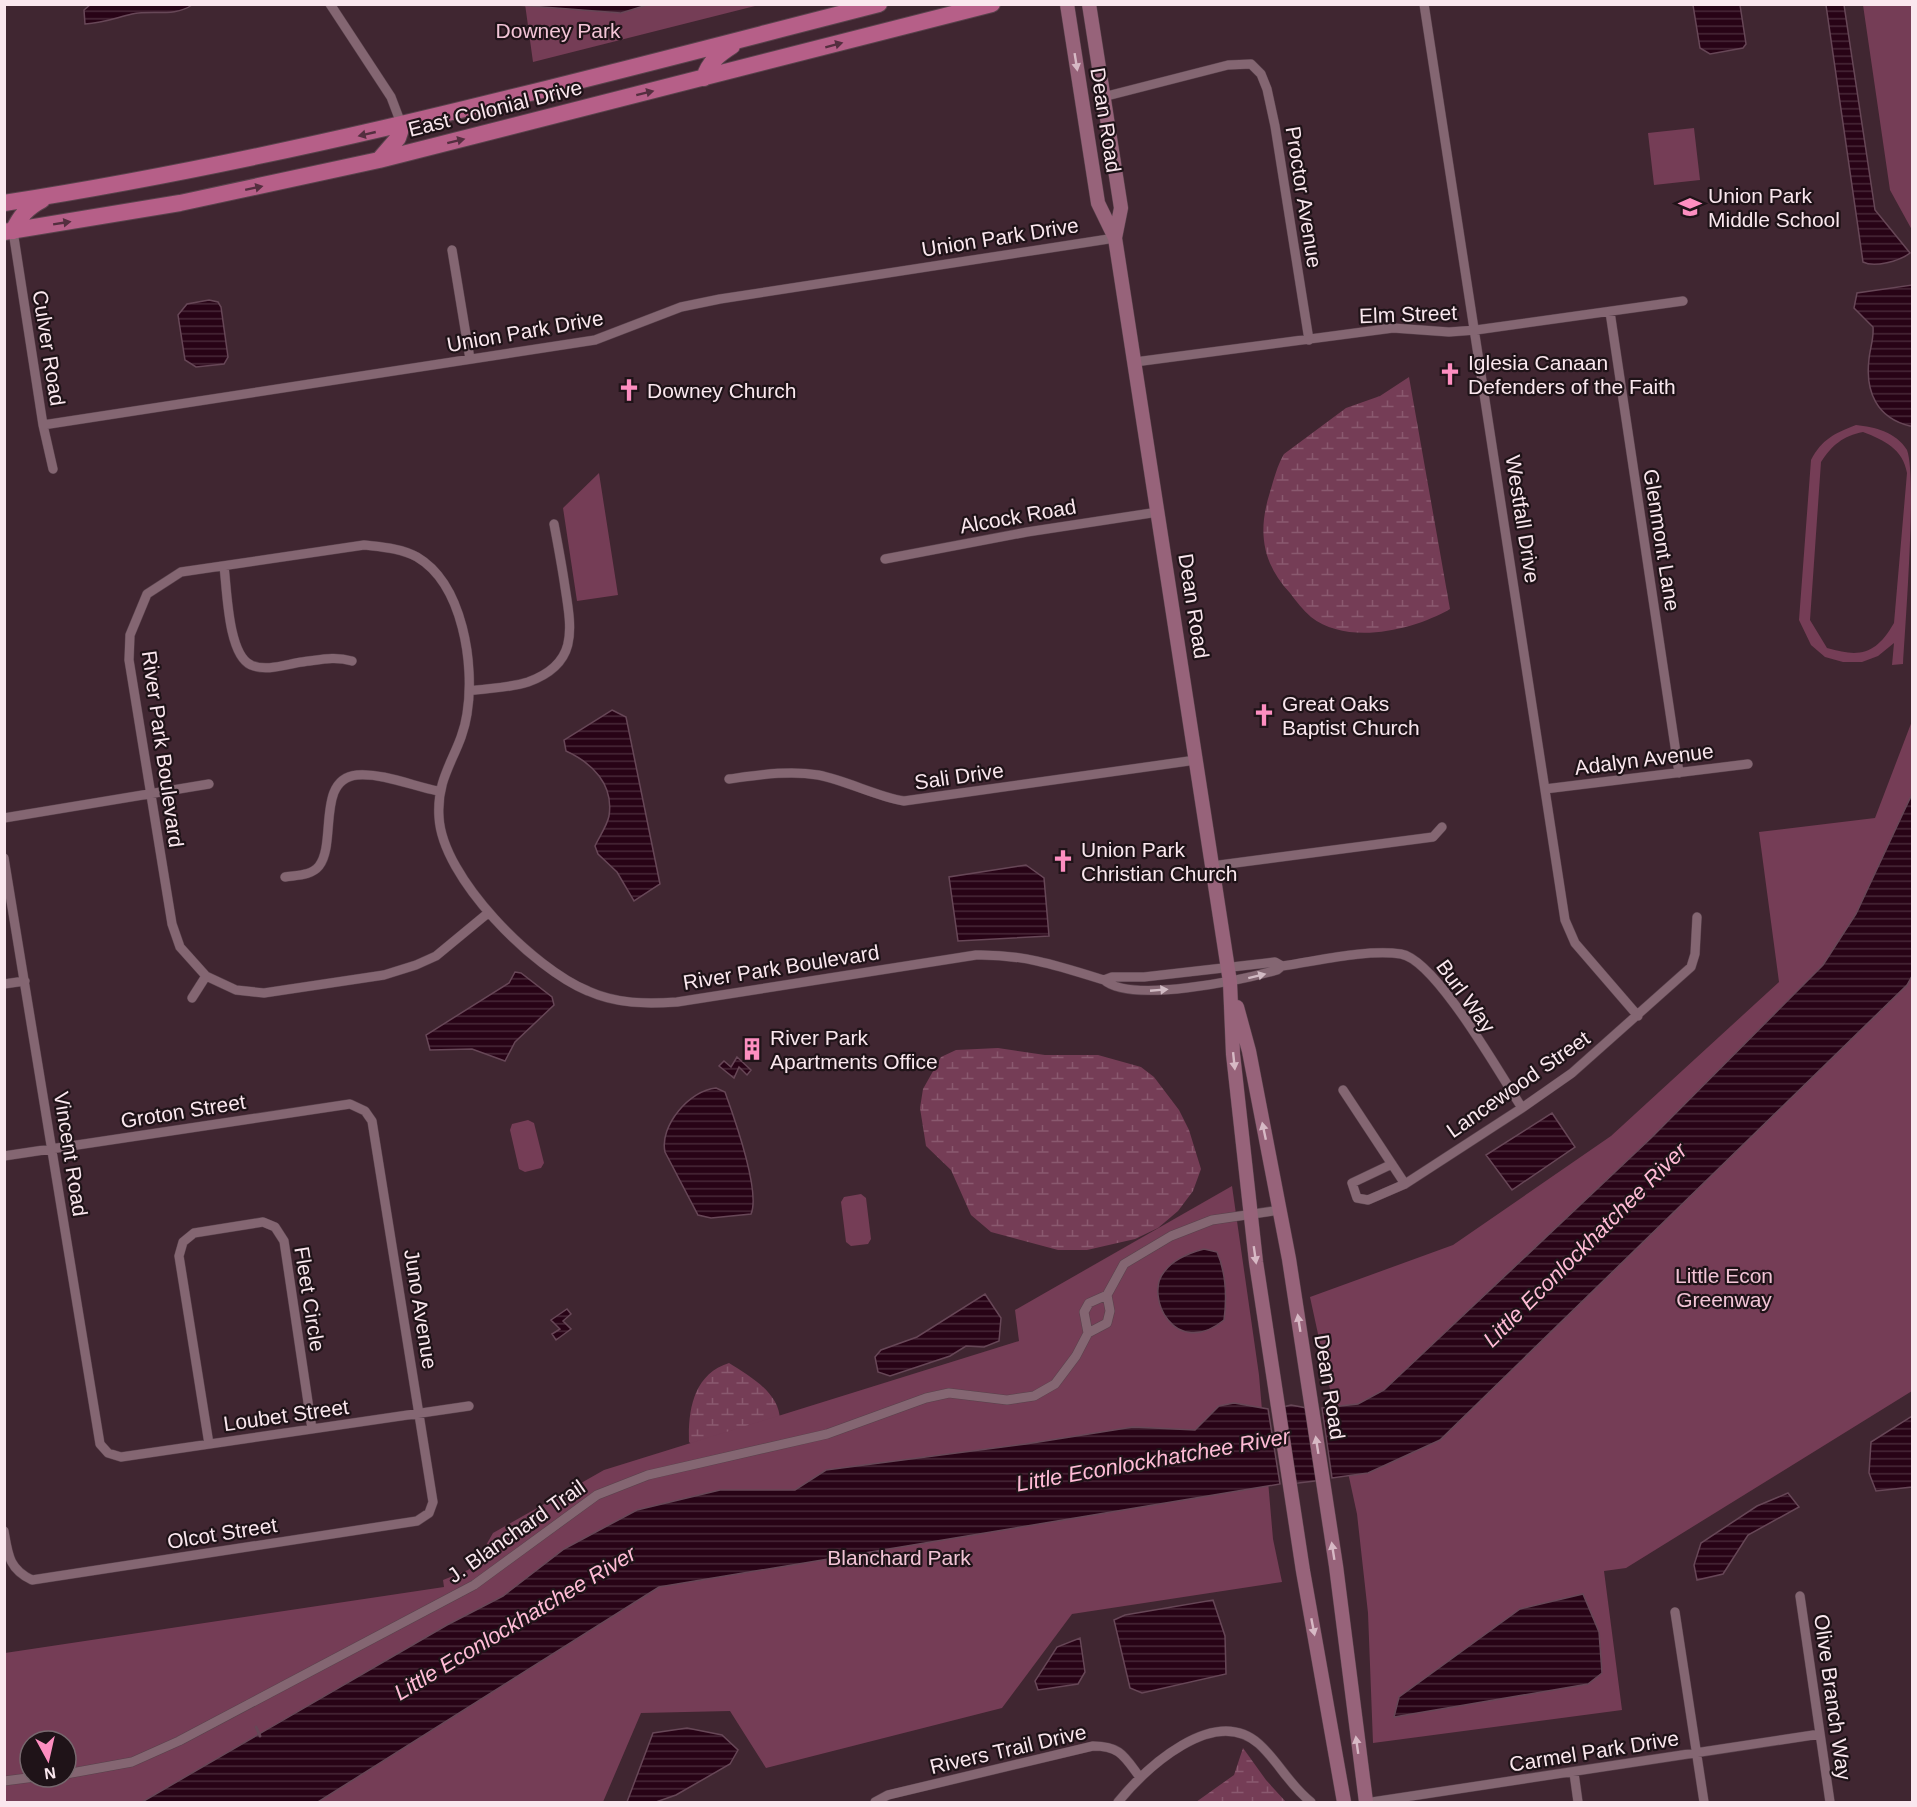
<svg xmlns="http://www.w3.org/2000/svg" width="1917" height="1807" viewBox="0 0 1917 1807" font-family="Arial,sans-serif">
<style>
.wetland{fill:url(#wetland-marsh)}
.green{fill:#753d56;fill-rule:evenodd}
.water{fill:url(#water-rules);stroke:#674757;stroke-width:1.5}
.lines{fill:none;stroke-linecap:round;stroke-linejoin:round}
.stream{stroke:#674757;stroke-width:3}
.minor-casing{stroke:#59424c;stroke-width:10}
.secondary-casing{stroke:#59424c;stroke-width:15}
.trunk-casing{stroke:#59424c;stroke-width:18}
.minor{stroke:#846672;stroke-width:9}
.secondary{stroke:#97637a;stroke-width:14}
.trunk{stroke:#b65f88;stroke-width:16}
.oneway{fill:#542e3f}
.oneway2{fill:#d7b9c5}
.oneway3{fill:#d1bac3}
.labels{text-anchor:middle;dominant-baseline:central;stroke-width:4.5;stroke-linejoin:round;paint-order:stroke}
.park-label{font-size:21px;fill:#f2c4d6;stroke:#1f1318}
.street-label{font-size:21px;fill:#fae7ee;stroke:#1f1318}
.poi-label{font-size:21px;fill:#fae7ee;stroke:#1f1318;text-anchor:start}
.water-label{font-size:22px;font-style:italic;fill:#ffbbd6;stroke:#1f1318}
</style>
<defs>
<pattern id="wetland-marsh" width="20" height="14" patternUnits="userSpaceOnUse" patternTransform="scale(1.5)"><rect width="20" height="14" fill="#753d56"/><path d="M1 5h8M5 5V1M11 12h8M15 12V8" fill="none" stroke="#8a596f"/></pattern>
<pattern id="water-rules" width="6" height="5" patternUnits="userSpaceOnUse" patternTransform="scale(1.5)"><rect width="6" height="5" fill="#280316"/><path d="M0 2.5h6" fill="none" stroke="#482838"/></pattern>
</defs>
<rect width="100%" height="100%" fill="#402631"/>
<path class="wetland" d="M 1409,377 L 1450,609 C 1414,630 1348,646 1311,617 C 1303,610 1296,601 1290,593 C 1261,562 1258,530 1270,492 C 1274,479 1277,466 1284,454 L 1346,408 L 1380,396 Z
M 998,1048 L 1045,1055 L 1098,1055 L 1141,1067 L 1154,1077 L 1179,1110 L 1189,1130 L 1201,1169 L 1193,1191 L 1178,1211 L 1158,1228 L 1135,1239 L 1087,1250 L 1058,1250 L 991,1232 L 971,1215 L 951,1170 L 926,1146 L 920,1108 L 923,1089 L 941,1057 L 956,1050 Z
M 729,1363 C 751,1377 780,1393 780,1421 L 694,1446 L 689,1442 C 688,1409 694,1374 729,1363 Z
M 1243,1748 L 1266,1780 L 1286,1802 L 1196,1802 L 1234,1775 Z"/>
<path class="green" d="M 525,4 L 759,5 L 533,62 Z
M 1863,5 L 1912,5 L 1912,230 L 1890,190 Z
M 1694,128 L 1700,180 L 1654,185 L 1648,133 Z
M 1856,425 C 1875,427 1896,432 1907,450 C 1917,476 1905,627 1903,664 L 1892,665 L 1894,643 L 1878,656 L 1862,662 L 1843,662 L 1825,657 L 1811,645 L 1799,620 L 1811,460 C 1822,439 1835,433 1856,425 ZM 1863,432 C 1884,440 1903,449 1907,473 L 1894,623 C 1876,654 1861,658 1827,648 L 1810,620 L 1821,462 C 1832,445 1843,436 1863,432 Z
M 599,473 L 618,595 L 577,601 L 563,508 Z
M 1912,721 L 1912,1391 L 1626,1568 L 1604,1571 L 1622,1710 L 1373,1743 L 1368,1613 L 1357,1514 L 1310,1297 L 1453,1245 L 1611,1136 L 1779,982 L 1759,832 L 1875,818 Z
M 528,1120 L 534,1123 L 544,1163 L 541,1168 L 525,1172 L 519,1169 L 510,1130 L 512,1124 Z
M 1232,1186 L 1259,1375 L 1273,1539 L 1282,1582 L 1072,1614 L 1002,1708 L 766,1768 L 730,1711 L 641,1713 L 603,1802 L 5,1802 L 5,1653 L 444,1587 L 443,1580 L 468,1570 L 477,1561 L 493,1533 L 604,1470 L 1019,1341 L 1015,1310 ZM 30,1741 L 66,1741 L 66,1777 L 30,1777 Z
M 861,1194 L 866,1198 L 871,1239 L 868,1244 L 851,1246 L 846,1242 L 841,1202 L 844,1197 Z"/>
<path class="water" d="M 90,5 L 96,4 L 192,5 C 175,17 152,10 132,14 C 115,18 104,23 85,24 L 84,10 Z
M 517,5 L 647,5 L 621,13 Z
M 1693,5 L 1740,5 L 1746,44 L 1743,48 L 1710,54 L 1700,48 Z
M 1826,5 L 1844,5 L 1875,210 L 1910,253 C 1900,261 1874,268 1863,262 Z
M 1912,285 L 1912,426 L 1910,426 C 1877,418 1865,392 1869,359 C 1870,348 1874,339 1873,327 L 1854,308 L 1857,293 Z
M 209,300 L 218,302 L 221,307 L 228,357 L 224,364 L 196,367 L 185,360 L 178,315 L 187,304 Z
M 612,710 L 626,717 L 660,884 L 634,901 L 617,872 L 598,854 L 595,846 C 599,837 607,826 609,816 C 614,784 592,763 566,751 L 564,740 Z
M 1912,794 L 1912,976 L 1907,985 L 1440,1440 L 1368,1473 L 1332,1478 L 1322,1408 L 1358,1404 L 1384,1390 L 1651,1138 L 1823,965 L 1856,914 Z
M 1026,865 L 1044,878 L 1049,936 L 958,941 L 949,877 Z
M 515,972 L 521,973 L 552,997 L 554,1005 L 515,1042 L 505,1061 L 472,1049 L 430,1050 L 426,1035 L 509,983 Z
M 737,1057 L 751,1070 L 747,1075 L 739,1067 L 734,1078 L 719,1066 L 724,1061 L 731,1067 Z
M 716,1088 L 725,1092 C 734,1117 761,1191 751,1214 L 711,1218 L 698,1215 L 665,1152 C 659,1126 690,1090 716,1088 Z
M 1552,1113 L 1575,1147 L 1512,1190 L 1486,1155 Z
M 1204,1249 L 1217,1252 C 1226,1273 1227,1297 1224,1320 C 1175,1360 1144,1296 1164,1272 C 1173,1259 1189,1253 1204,1249 Z
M 985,1294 L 1001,1318 L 999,1341 L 984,1347 L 966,1346 L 950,1356 L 890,1376 L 878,1372 L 875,1357 L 881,1350 L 917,1337 Z
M 567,1309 L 571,1314 L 563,1321 L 571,1329 L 556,1340 L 552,1334 L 560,1329 L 551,1320 Z
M 1234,1403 L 1268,1409 L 1280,1484 L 659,1587 L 318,1802 L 142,1802 L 447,1625 L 503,1596 L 564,1549 L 637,1510 L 720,1490 L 795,1490 L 826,1470 L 1026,1444 L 1133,1427 L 1195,1430 L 1219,1406 Z
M 1291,1405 L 1312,1409 L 1323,1480 L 1290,1484 L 1278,1408 Z
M 1912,1416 L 1912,1487 L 1876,1491 L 1869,1473 L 1871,1442 Z
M 1788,1493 L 1799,1507 L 1748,1535 L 1723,1574 L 1697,1580 L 1694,1565 L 1701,1543 L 1757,1506 Z
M 1583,1594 L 1599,1632 L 1602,1673 L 1588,1684 L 1394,1717 L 1399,1697 L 1520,1609 Z
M 1213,1600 L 1225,1636 L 1226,1674 L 1142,1693 L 1130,1688 L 1114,1620 L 1125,1615 Z
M 1080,1638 L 1085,1672 L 1078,1684 L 1038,1690 L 1035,1681 L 1057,1647 Z
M 687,1728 L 722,1735 L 738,1750 L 730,1764 L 676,1795 L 656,1802 L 627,1802 L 653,1733 Z"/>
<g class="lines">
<path class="stream" d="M 256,1727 L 260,1736"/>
<g class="minor-casing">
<path id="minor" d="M 330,4 L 391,97 L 402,126
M 1424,4 L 1565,920 L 1575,943 L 1638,1016
M 1103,97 L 1228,65 L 1251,64 L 1261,74 L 1267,89 L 1275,126 L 1309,340
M 13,231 L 43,425 L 53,469
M 452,250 L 470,359
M 1610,312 L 1679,773
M 1135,362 L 1393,328 L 1449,332 L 1476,330 L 1683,301
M 43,425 L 595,340 L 681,307 L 720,299 L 1115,238
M 885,559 L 1027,532 L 1158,512
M 224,566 C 227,590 228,655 251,665 C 266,672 287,664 302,662 C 320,660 334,656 352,661
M 469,691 C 488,688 510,688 528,682 C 578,664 572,631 565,587 C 562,566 558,545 554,524
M 729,779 C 759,775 789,770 818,775 C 848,781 875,796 904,801 L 1196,760
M 1545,789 L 1748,764
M 4,818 L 209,784
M 4,858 L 100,1444 L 108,1453 L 121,1457 L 469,1406
M 1212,866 L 1433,837 L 1442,827
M 285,877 C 296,875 311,876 319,866 C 337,843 316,779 357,775 C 383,773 413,786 438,791
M 488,913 L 436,956 L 416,965 L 384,975 L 264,993 L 236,990 L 206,976 L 180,947 L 172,924 L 129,660 L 130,635 L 147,594 L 181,572 L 364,545 C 381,547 401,548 417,557 C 463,584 475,665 467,714 C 461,754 436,773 439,817 C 442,878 534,969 588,991 C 617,1004 646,1004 677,1002 L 976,955 C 1024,954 1059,966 1104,980 C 1131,1004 1242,980 1277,970 L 1282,966
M 1104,980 L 1112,977 L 1144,977 L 1267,963 L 1275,962 L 1282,966 C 1318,961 1366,949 1401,954 C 1436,960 1501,1076 1522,1108
M 4,984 L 25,981
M 192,998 L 206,976
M 1343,1090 L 1405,1184
M 4,1156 L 350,1104 L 365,1111 L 372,1121 L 433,1502 L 429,1513 L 417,1521 L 32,1580 C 9,1569 8,1555 4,1531
M 1392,1164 L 1352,1183 L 1357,1198 L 1368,1200 L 1405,1184 L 1522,1108 L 1572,1073 L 1691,967 L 1695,954 L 1697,917
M 1088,1333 L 1084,1312 L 1089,1303 L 1107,1295 L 1124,1264 L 1171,1236 L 1212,1220 L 1280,1210
M 209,1444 L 179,1256 L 183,1242 L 194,1233 L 263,1222 L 275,1227 L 284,1241 L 312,1429
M 1800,1596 L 1830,1802
M 1675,1612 L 1704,1802
M 1574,1773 L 1578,1802
M 66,1774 L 132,1762 L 179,1741 L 474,1585 L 597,1495 L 648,1475 L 827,1434 L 926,1398 L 949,1393 L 1007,1400 L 1034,1396 L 1055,1384 L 1076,1356 L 1088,1333 L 1107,1323 L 1110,1311 L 1107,1295
M 4,1781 L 35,1777
M 875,1802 L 888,1795 L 1093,1746 C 1120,1746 1124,1756 1139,1776
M 1118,1802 C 1146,1768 1214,1704 1259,1744 C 1278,1761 1290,1786 1311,1802
M 1372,1802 L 1820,1734"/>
</g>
<g class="secondary-casing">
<path id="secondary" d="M 1067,4 L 1098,203 L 1115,238 L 1230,982 L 1233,1054 L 1256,1262 L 1303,1571 L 1344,1802
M 1089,4 L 1121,208 L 1115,238
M 1237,1007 L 1249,1051 L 1289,1259 L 1336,1566 L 1366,1802"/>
</g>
<g class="trunk-casing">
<path id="trunk" d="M 704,78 C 709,62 718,55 732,46
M 379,160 L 398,138 L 402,126
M 4,203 C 301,157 589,78 879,4
M 13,231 C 20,216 27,208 42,200
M 4,232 L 180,203 L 379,160 L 992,4"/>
</g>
<use href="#minor" class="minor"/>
<use href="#secondary" class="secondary"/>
<use href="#trunk" class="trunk"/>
</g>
<defs><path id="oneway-solid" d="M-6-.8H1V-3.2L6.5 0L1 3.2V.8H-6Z" transform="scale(1.5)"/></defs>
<g class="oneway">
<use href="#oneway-solid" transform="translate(834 45) rotate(-15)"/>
<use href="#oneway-solid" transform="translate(645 93) rotate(-14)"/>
<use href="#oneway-solid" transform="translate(367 134) rotate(167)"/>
<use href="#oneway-solid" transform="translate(456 141) rotate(-14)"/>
<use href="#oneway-solid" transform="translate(254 188) rotate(-12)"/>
<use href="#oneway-solid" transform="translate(62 223) rotate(-9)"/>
</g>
<g class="oneway2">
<use href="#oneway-solid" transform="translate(1076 62) rotate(81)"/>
<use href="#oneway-solid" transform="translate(1234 1061) rotate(84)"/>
<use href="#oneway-solid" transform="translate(1264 1131) rotate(-102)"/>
<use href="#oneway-solid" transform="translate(1255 1255) rotate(82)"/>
<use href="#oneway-solid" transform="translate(1299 1323) rotate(-99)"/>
<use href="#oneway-solid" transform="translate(1317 1445) rotate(-99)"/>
<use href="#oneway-solid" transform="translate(1333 1551) rotate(-99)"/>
<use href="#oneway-solid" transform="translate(1313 1627) rotate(79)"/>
<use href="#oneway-solid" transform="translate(1357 1745) rotate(-98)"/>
</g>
<g class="oneway3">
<use href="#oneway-solid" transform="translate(1257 976) rotate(-14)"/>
<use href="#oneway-solid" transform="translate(1159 990) rotate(-5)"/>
</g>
<defs>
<g id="school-bare" transform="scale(1.8)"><path d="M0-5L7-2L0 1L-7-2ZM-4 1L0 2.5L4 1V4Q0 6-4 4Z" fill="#fd8ec0" stroke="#1f1318" stroke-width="2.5" paint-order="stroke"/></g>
<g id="church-bare" transform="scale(1.8)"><path d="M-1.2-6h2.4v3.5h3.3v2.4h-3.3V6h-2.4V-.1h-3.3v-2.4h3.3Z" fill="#fd8ec0" stroke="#1f1318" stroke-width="2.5" paint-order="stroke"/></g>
<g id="building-bare" transform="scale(1.8)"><path d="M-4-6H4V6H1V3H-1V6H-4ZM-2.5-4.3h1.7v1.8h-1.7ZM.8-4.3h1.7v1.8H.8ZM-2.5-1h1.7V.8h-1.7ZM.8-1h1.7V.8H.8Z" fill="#fd8ec0" stroke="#1f1318" stroke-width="2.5" paint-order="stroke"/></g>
</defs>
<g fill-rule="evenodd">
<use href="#school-bare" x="1690" y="207"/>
<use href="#church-bare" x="1450" y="374"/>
<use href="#church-bare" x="629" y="390"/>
<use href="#church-bare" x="1264" y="715"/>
<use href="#church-bare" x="1063" y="861"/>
<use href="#building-bare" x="752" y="1049"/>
</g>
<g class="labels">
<g class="park-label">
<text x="558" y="30">Downey Park</text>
<text x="1724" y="1275">Little Econ<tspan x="1724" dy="24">Greenway</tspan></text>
<text x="899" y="1557">Blanchard Park</text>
</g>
<g class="street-label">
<text transform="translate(495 108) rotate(-14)">East Colonial Drive</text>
<text transform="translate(1106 120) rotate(81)">Dean Road</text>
<text transform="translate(1304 197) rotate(81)">Proctor Avenue</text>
<text transform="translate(1000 237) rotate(-9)">Union Park Drive</text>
<text transform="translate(1408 314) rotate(-2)">Elm Street</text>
<text transform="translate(525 331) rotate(-10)">Union Park Drive</text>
<text transform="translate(49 348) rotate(81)">Culver Road</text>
<text transform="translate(1018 516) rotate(-10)">Alcock Road</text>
<text transform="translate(1523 519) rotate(81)">Westfall Drive</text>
<text transform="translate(1662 540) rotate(81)">Glenmont Lane</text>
<text transform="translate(1194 606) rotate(81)">Dean Road</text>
<text transform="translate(163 749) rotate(82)">River Park Boulevard</text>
<text transform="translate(1644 759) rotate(-7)">Adalyn Avenue</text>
<text transform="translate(959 776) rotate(-8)">Sali Drive</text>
<text transform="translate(781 967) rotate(-9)">River Park Boulevard</text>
<text transform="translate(1466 996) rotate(54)">Burl Way</text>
<text transform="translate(1518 1084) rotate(-35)">Lancewood Street</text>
<text transform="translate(183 1111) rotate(-9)">Groton Street</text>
<text transform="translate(71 1154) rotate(81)">Vincent Road</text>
<text transform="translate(310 1299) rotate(81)">Fleet Circle</text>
<text transform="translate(421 1309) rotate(81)">Juno Avenue</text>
<text transform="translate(1330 1387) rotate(81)">Dean Road</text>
<text transform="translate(286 1415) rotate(-8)">Loubet Street</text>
<text transform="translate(516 1531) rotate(-35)">J. Blanchard Trail</text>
<text transform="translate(222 1533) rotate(-9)">Olcot Street</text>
<text transform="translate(1833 1697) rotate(82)">Olive Branch Way</text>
<text transform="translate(1008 1749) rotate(-13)">Rivers Trail Drive</text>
<text transform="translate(1594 1751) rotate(-9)">Carmel Park Drive</text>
</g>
<g class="poi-label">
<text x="1708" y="195">Union Park<tspan x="1708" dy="24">Middle School</tspan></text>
<text x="1468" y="362">Iglesia Canaan<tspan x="1468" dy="24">Defenders of the Faith</tspan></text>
<text x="647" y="390">Downey Church</text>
<text x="1282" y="703">Great Oaks<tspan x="1282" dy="24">Baptist Church</tspan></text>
<text x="1081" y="849">Union Park<tspan x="1081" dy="24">Christian Church</tspan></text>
<text x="770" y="1037">River Park<tspan x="770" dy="24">Apartments Office</tspan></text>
</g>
<g class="water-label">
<text transform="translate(1585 1245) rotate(-45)">Little Econlockhatchee River</text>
<text transform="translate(1153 1460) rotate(-10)">Little Econlockhatchee River</text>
<text transform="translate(515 1623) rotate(-31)">Little Econlockhatchee River</text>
</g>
</g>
<rect width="1917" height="1807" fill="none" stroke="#fae7ee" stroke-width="12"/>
<g transform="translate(48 1759) rotate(172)"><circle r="28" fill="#1f1318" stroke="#77686e" stroke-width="1.5"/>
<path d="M0-4.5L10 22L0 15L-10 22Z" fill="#fd8ec0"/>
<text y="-9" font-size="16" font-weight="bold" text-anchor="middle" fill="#fae7ee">N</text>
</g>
</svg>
